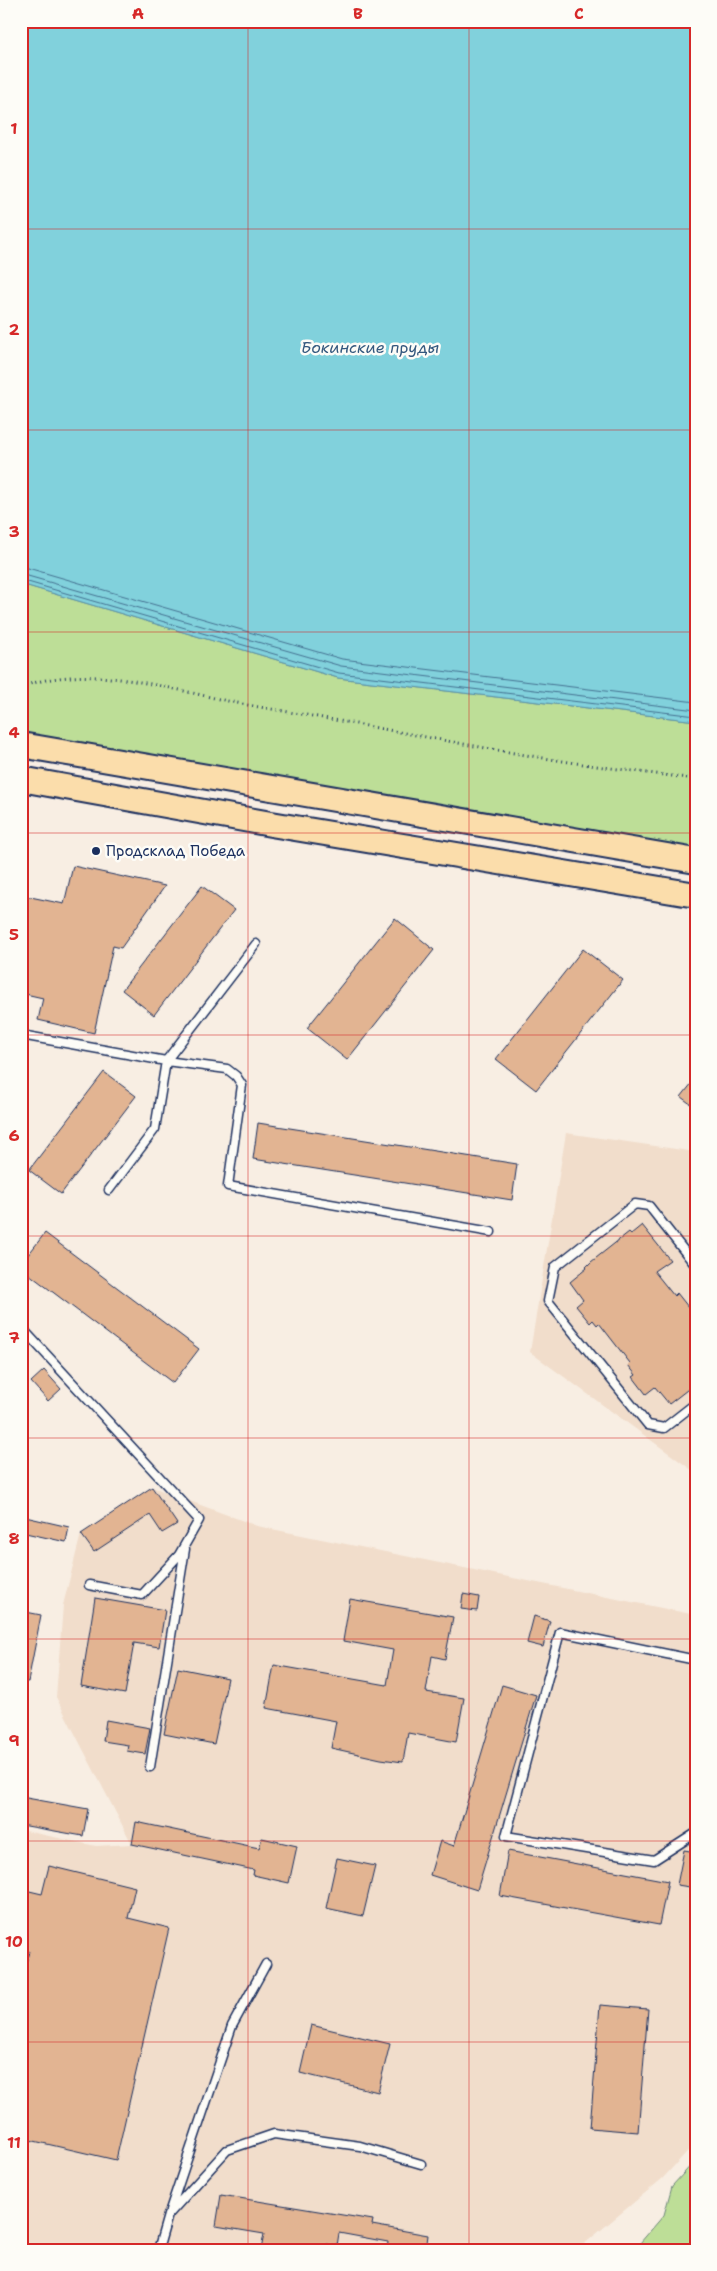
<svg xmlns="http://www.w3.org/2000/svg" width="717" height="2271" viewBox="0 0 717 2271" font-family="'Shantell Sans',sans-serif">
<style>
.built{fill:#f1ddcb}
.green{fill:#bdde97;stroke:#6c867a}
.water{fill:#81d1dc;stroke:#5890aa}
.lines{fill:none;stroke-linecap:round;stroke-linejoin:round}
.shore{stroke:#447090;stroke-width:1}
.building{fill:#e2b492;stroke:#1b2f5e}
.lane-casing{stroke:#1b2f5e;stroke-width:11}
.primary-casing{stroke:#1b2f5e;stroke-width:28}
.path{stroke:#1b2f5e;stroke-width:3;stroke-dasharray:1 4;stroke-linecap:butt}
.lane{stroke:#fdfcf7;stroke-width:8}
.primary{stroke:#fbddab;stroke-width:24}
.grid{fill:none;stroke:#d62828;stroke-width:1;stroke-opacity:0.55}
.poi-dot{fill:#1b2f5e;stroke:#fdfcf7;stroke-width:2}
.labels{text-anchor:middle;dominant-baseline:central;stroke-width:5;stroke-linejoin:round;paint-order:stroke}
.poi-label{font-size:15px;fill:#1b2f5e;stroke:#fdfcf7;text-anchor:start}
.water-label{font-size:16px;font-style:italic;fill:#34587e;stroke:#fdfcf7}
.neatline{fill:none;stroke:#d62828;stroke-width:2}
.grid-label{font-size:16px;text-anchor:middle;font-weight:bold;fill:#d62828}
</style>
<rect width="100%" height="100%" fill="#f8eee3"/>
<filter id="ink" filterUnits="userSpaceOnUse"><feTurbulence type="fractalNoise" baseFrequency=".02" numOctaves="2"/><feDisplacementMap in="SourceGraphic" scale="10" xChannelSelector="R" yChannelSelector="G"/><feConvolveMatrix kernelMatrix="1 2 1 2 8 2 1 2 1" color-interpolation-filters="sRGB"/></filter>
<g filter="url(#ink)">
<path class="built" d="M 566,1133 L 696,1152 L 696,1473 L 530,1352 Z
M 152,1487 L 257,1526 L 696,1615 L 696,2142 L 663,2178 L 577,2250 L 21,2250 L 21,1830 L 96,1846 L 132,1844 L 56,1697 L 63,1605 L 81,1534 Z"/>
<path class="green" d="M 21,584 L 338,678 L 696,721 L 696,848 L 21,732 Z
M 696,2160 L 696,2250 L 634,2250 L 664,2215 L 672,2186 Z"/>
<path class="water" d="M 21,21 L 696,21 L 696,721 L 338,678 L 21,584 Z"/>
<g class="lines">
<path class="shore" d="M 21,566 L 342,659 L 696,702
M 21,574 L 341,666 L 696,710
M 21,580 L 339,673 L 696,716"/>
</g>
<path class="building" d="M 73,866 L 165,886 L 121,948 L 113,946 L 94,1033 L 38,1020 L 43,998 L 21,993 L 21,895 L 64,904 Z
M 202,886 L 234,910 L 154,1015 L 122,990 Z
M 395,918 L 434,950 L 347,1060 L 307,1028 Z
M 583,949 L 623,980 L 536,1090 L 496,1059 Z
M 104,1072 L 136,1096 L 61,1194 L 29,1170 Z
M 696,1078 L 696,1108 L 681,1097 Z
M 258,1123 L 517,1164 L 512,1200 L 253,1159 Z
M 642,1225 L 670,1260 L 654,1271 L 674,1296 L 677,1293 L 696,1317 L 696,1383 L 669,1404 L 655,1387 L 646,1394 L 633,1377 L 636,1375 L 628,1365 L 630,1363 L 599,1323 L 597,1325 L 593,1320 L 590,1323 L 576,1306 L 583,1300 L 570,1282 L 587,1268 L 586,1267 L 591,1262 L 629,1232 L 631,1234 Z
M 45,1233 L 199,1349 L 173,1383 L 21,1268 L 21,1264 Z
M 44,1370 L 61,1389 L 48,1401 L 31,1382 Z
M 152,1487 L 177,1524 L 162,1533 L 150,1515 L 94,1552 L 81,1534 Z
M 21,1516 L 69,1527 L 66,1542 L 21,1532 Z
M 463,1594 L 479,1597 L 477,1611 L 461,1609 Z
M 95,1598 L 165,1610 L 159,1647 L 134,1643 L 125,1694 L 81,1686 Z
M 350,1599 L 453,1617 L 445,1659 L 432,1656 L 426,1692 L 464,1698 L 456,1742 L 408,1733 L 403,1762 L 381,1759 L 331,1748 L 336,1721 L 266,1708 L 274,1665 L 387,1685 L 393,1650 L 343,1641 Z
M 21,1611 L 41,1615 L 28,1682 L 21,1681 Z
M 534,1616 L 550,1621 L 543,1647 L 527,1643 Z
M 178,1668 L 228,1678 L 214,1744 L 164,1734 Z
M 502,1685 L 536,1695 L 477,1890 L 430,1875 L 440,1841 L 454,1846 Z
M 106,1720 L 150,1728 L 145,1754 L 127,1751 L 128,1745 L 103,1741 Z
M 21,1797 L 88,1809 L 83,1836 L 21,1825 Z
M 136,1822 L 259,1848 L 262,1838 L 297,1846 L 289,1883 L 253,1875 L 254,1870 L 132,1844 Z
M 684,1850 L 696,1852 L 696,1888 L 677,1885 Z
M 508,1851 L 668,1881 L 659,1925 L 500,1896 Z
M 337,1858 L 375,1866 L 363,1916 L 326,1908 Z
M 49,1866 L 135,1887 L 128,1918 L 169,1928 L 116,2160 L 21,2138 L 21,1985 L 29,1951 L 21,1949 L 21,1889 L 42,1894 Z
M 600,2005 L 648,2009 L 638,2132 L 590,2128 Z
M 311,2025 L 390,2044 L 378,2092 L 300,2073 Z
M 221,2195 L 373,2220 L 372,2225 L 428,2235 L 426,2250 L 387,2250 L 388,2242 L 339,2233 L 337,2246 L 327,2244 L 327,2250 L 261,2250 L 264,2234 L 216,2226 Z"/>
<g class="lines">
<g class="lane-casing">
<path id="lane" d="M 256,944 L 166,1061 L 227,1069 L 236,1076 L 242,1085 L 228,1186 L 491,1232
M 21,1035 L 166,1061 L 155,1129 L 109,1190
M 696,1266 L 649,1206 L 635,1204 L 555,1267 L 548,1301 L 648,1425 L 664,1428 L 696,1403
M 21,1327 L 199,1520 L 179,1555 L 142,1595 L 89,1585
M 696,1660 L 560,1632 L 506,1836 L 654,1860 L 696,1833
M 150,1767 L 185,1549
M 170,2210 L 232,2026 L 266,1964
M 158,2250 L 168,2215 L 227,2150 L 274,2134 L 360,2146 L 421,2164"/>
</g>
<g class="primary-casing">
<path id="primary" d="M 21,745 L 696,861
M 21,779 L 271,824 L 696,895"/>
</g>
<path class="path" d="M 21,687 C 96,659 184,695 259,707 C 339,720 418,736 497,750 C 563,762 630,771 696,779"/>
<use href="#lane" class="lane"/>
<use href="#primary" class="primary"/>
</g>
</g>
<path class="grid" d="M 248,21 L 248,2250M 469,21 L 469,2250M 21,229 L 696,229M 21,430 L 696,430M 21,632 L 696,632M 21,833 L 696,833M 21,1035 L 696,1035M 21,1236 L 696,1236M 21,1438 L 696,1438M 21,1639 L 696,1639M 21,1841 L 696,1841M 21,2042 L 696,2042"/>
<circle class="poi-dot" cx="96" cy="851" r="5"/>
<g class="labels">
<g class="poi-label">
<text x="106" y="851">Продсклад Победа</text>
</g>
<g class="water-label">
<text x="370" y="347">Бокинские пруды</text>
</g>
</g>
<rect width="717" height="2271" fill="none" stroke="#fdfcf7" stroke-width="55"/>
<rect x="28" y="28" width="662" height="2216" class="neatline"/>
<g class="grid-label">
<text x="138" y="19">A</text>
<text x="358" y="19">B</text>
<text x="579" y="19">C</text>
<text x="14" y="134">1</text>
<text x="14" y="335">2</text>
<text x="14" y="537">3</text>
<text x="14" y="738">4</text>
<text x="14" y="940">5</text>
<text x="14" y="1141">6</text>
<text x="14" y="1343">7</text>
<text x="14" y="1544">8</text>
<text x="14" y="1746">9</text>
<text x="14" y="1947">10</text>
<text x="14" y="2148">11</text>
</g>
</svg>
